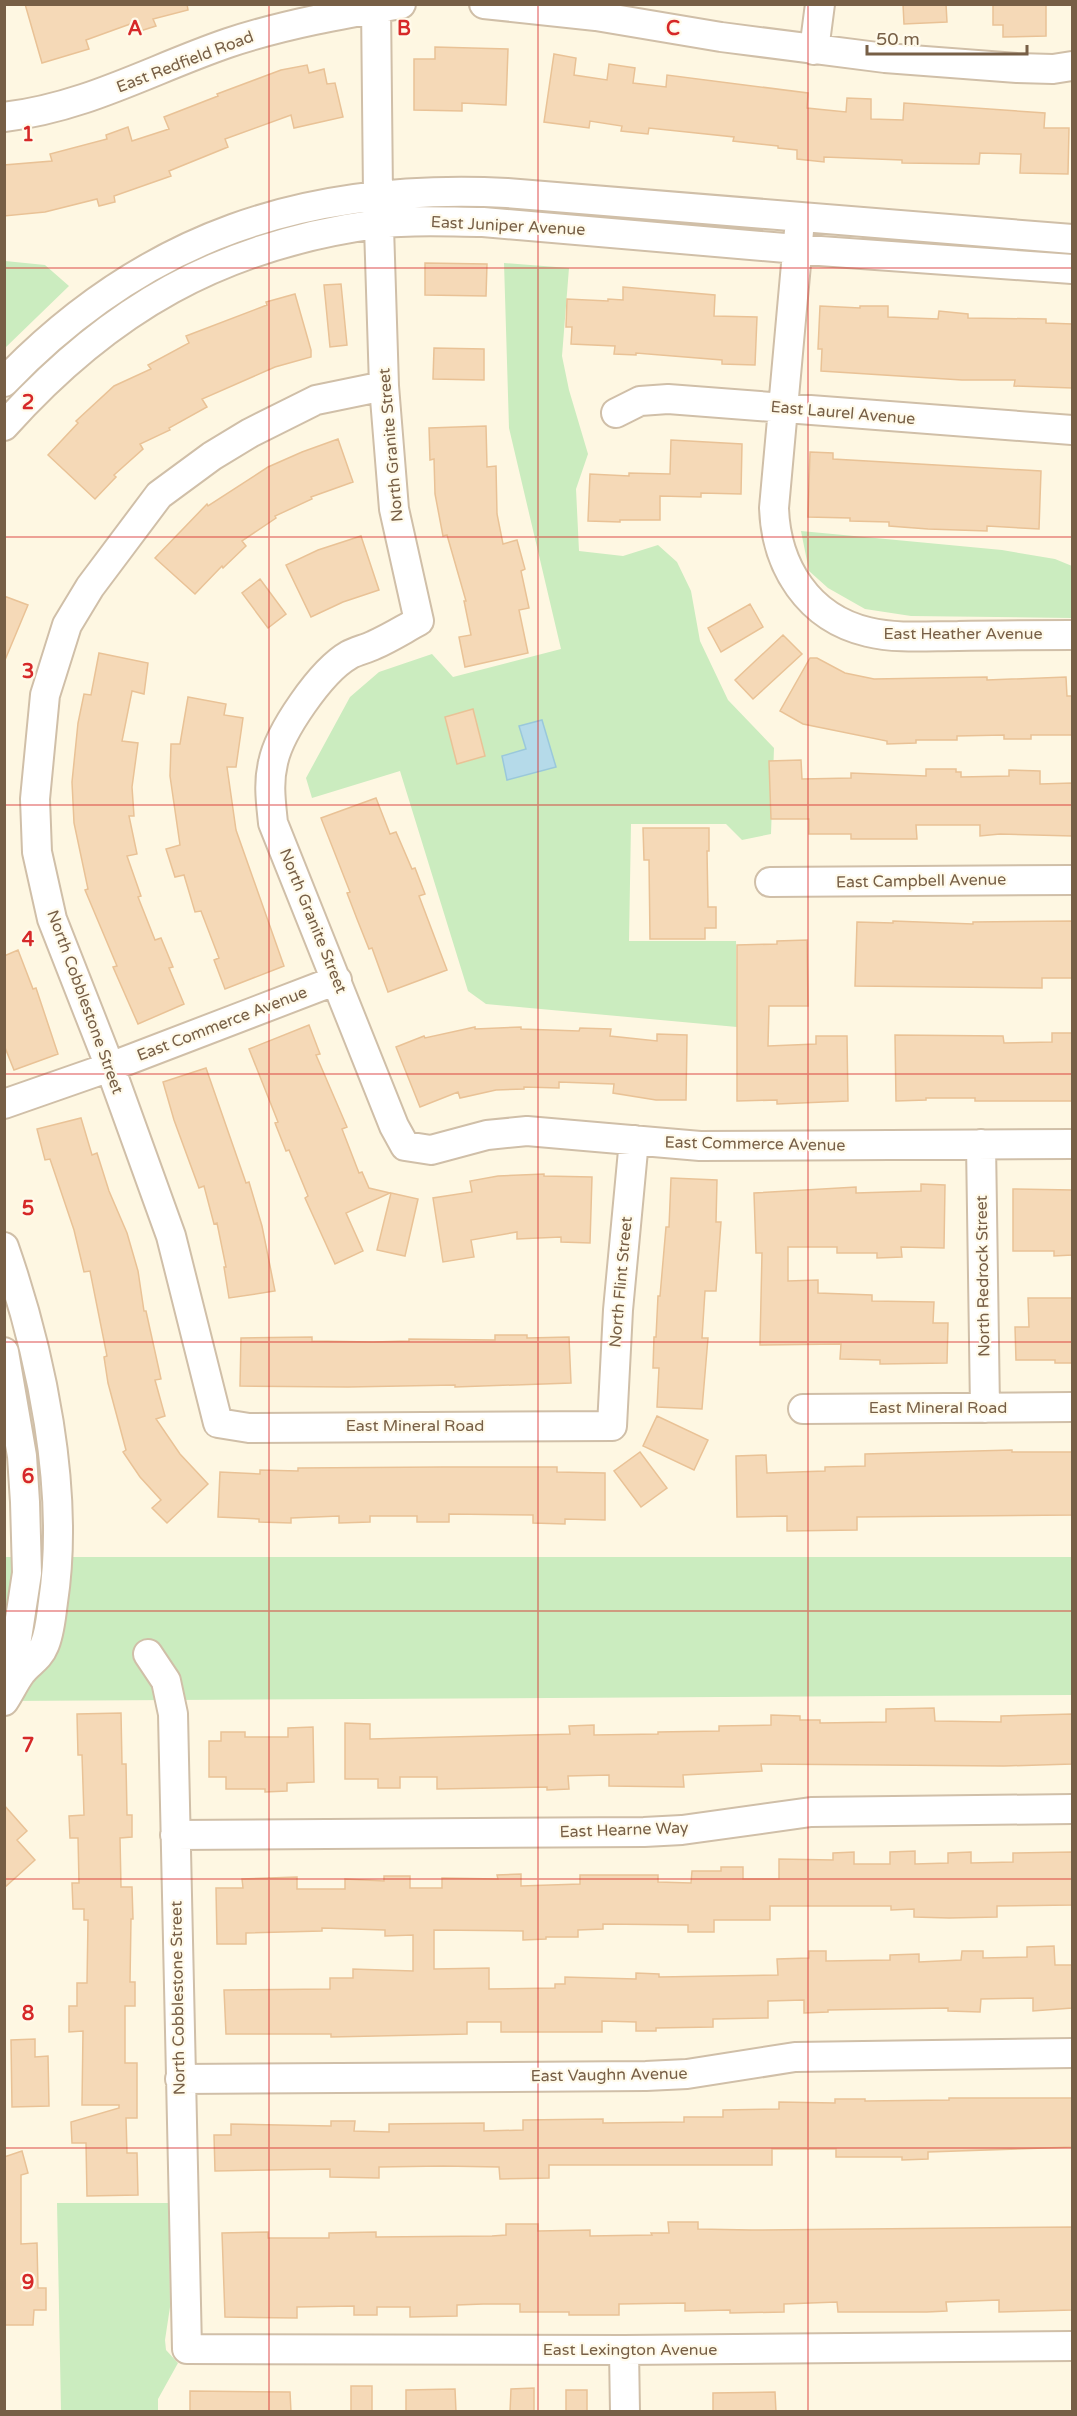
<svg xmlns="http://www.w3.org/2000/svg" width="1077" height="2416" viewBox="0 0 1077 2416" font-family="'Varela Round',sans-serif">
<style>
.green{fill:#cbecbf}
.water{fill:#b5dae9;stroke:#9ac8db;stroke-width:1.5}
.building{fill:#f5d9b7;stroke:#e9c296;stroke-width:1.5}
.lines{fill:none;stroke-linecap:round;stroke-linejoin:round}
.minor-casing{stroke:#d0bfa8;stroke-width:32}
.minor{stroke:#fff;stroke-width:28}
.grid{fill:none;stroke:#d62828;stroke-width:1.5;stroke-opacity:0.55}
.labels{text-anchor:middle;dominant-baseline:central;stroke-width:4.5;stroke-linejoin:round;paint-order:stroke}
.street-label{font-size:16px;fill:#775f46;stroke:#fffaea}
.grid-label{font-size:20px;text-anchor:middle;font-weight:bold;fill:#d62828;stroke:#fffaea;stroke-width:4.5;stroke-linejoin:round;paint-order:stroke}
</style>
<rect width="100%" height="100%" fill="#fef7e2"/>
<path class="green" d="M 5,261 L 45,265 L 69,286 L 5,348 Z
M 504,263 L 569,268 L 562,356 L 569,390 L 588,454 L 576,489 L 579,551 L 623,556 L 658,545 L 677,562 L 691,591 L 700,641 L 728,700 L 774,748 L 771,834 L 742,840 L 726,824 L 631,824 L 629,941 L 736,941 L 737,1027 L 486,1004 L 468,991 L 400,771 L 312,798 L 306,778 L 350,697 L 379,672 L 432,654 L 453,677 L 561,649 L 509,428 Z
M 801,531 L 1002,550 L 1055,559 L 1072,566 L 1072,618 L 911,616 L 865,609 L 828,588 L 809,571 Z
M 4,1557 L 1072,1557 L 1072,1695 L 5,1701 Z
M 57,2203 L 169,2203 L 170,2307 L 165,2340 L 166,2350 L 178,2363 L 158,2399 L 158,2411 L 61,2411 Z"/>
<path class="water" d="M 542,720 L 556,767 L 507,780 L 502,756 L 526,749 L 519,726 Z"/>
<path class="building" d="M 25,4 L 187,4 L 188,10 L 153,19 L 156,26 L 137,32 L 133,23 L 86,40 L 89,49 L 42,63 Z
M 903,4 L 946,4 L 947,22 L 904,24 Z
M 993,4 L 1046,4 L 1046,36 L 1003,37 L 1003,25 L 993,25 Z
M 435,47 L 508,49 L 506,105 L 462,103 L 462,111 L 414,110 L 414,59 L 435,59 Z
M 554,54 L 576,58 L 574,75 L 607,80 L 609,64 L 635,68 L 633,83 L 666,87 L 667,75 L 808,93 L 807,108 L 846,112 L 847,98 L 871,99 L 871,119 L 903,120 L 904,103 L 1045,113 L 1044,128 L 1069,128 L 1068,174 L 1020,173 L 1021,154 L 980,153 L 979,164 L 902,163 L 902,160 L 824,157 L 824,162 L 797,159 L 797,150 L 778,148 L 778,146 L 733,141 L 734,137 L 649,128 L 648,134 L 621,131 L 622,126 L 590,121 L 589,128 L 544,122 Z
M 307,65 L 309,73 L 324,69 L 327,84 L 335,83 L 343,117 L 294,128 L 291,115 L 225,139 L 228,147 L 169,171 L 171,176 L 114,196 L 115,202 L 99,206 L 97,199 L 45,212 L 4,216 L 4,165 L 52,161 L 50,154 L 107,139 L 106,135 L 128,127 L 132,141 L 169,129 L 164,117 L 218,96 L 217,94 L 281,70 Z
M 425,263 L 487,264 L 486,296 L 425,295 Z
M 341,284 L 347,345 L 330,347 L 324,285 Z
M 623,287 L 715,295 L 714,316 L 757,317 L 755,365 L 722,364 L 722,360 L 636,353 L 636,355 L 614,354 L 615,346 L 571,344 L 572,327 L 566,327 L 567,299 L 608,301 L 608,299 L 623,300 Z
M 295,294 L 311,350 L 311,357 L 275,367 L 202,399 L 207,407 L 169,428 L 170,430 L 140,444 L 143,449 L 114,475 L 116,477 L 95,499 L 48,455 L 78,423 L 76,421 L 114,386 L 151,369 L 148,365 L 189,343 L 186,336 L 267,305 L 266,302 Z
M 820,306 L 860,308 L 860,306 L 888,306 L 888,317 L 938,319 L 939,311 L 968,314 L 968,318 L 1046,319 L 1046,323 L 1072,324 L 1072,388 L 1014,386 L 1015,380 L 962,380 L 821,371 L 822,349 L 818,349 Z
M 434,348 L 484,349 L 484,380 L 433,379 Z
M 486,426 L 487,467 L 496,466 L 497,514 L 503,544 L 517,540 L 525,569 L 521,571 L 529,608 L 519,610 L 528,653 L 465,667 L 459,637 L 471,635 L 464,601 L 466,601 L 447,535 L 443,536 L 435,494 L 434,459 L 430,460 L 429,428 Z
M 338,439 L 353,482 L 311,497 L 312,499 L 275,516 L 276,518 L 242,541 L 246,546 L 223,568 L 222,566 L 195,594 L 155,558 L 207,504 L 208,506 L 268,467 L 302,452 Z
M 671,440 L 742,444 L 741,494 L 701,493 L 701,497 L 660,496 L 660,520 L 620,520 L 620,522 L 588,521 L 590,474 L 629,476 L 629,473 L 670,474 Z
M 810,452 L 833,453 L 833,459 L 1041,471 L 1039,529 L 987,526 L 987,531 L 928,529 L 889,526 L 889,522 L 850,521 L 850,518 L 808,517 Z
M 361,536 L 379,590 L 343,602 L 311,617 L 286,565 L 318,550 Z
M 260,579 L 286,614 L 268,628 L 242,593 Z
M 4,596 L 28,605 L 5,660 L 4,660 Z
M 750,604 L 763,627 L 721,652 L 708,628 Z
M 783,635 L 802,654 L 753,699 L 735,680 Z
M 99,653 L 148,663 L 144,694 L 132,691 L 122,741 L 138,743 L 132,787 L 134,816 L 129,816 L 137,854 L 127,856 L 141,896 L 138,897 L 155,940 L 161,938 L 173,967 L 169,968 L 184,1004 L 138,1024 L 113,967 L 117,966 L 85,890 L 88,889 L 74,823 L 72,782 L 78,723 L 84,694 L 91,695 Z
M 810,658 L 817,658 L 845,673 L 874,679 L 987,677 L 987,680 L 1066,677 L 1067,696 L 1072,696 L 1072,735 L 1031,735 L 1031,739 L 1004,739 L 1004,735 L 957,736 L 957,740 L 916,740 L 916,743 L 887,744 L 887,741 L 803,724 L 780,711 Z
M 188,697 L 226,704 L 224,715 L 243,718 L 236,767 L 227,767 L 236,830 L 284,966 L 225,989 L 214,960 L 219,958 L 201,911 L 195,912 L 184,875 L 175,877 L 166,849 L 180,845 L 170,776 L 171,744 L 180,744 Z
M 473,709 L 485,756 L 457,764 L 445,717 Z
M 801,760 L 802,779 L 851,778 L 851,773 L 926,776 L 926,769 L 956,769 L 956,772 L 961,772 L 961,777 L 1009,776 L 1009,770 L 1040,771 L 1040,784 L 1072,783 L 1072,836 L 1000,834 L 980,836 L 980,825 L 916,825 L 917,839 L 851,839 L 851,834 L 809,834 L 809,819 L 771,819 L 769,761 Z
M 376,798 L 390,834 L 396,832 L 412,869 L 415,868 L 425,894 L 419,896 L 447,970 L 388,992 L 372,948 L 369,949 L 357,919 L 347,893 L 350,892 L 321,818 Z
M 643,828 L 709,828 L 709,851 L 707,851 L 708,907 L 716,907 L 716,928 L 705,928 L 705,939 L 650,939 L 649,860 L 644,860 Z
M 893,921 L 973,924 L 973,922 L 1072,921 L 1072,978 L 1042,978 L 1042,988 L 855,986 L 857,922 L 893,923 Z
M 807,940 L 808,1006 L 769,1006 L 768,1046 L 816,1044 L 816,1036 L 847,1036 L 848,1101 L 777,1104 L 777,1100 L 737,1101 L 737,945 L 777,944 L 777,941 Z
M 18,950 L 33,989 L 36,988 L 58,1054 L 14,1070 L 4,1045 L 4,956 Z
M 309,1025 L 320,1054 L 316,1055 L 347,1127 L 342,1129 L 359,1173 L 362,1172 L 369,1188 L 390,1193 L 346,1213 L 363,1251 L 335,1264 L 305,1198 L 308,1196 L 289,1150 L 286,1151 L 275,1123 L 278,1122 L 249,1049 Z
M 475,1027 L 475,1029 L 521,1027 L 521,1029 L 579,1031 L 580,1028 L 611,1029 L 610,1036 L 657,1041 L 657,1034 L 687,1035 L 686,1100 L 656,1100 L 613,1093 L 614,1084 L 559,1082 L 559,1088 L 524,1087 L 524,1089 L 496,1090 L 460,1098 L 458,1092 L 420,1107 L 396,1047 L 424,1036 L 425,1038 Z
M 1052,1033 L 1072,1033 L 1072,1101 L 975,1101 L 975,1098 L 926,1098 L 926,1100 L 896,1101 L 895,1035 L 1003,1036 L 1004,1043 L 1052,1042 Z
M 206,1068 L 246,1183 L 249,1182 L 262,1226 L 275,1291 L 229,1298 L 224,1267 L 226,1267 L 217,1223 L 214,1224 L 204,1186 L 199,1188 L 174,1120 L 163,1082 Z
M 81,1118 L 92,1155 L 97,1153 L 109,1191 L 127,1233 L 138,1271 L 144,1311 L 146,1311 L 161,1379 L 155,1380 L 165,1416 L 156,1419 L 180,1454 L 208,1484 L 167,1523 L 152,1508 L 161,1500 L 140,1477 L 123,1452 L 126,1450 L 108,1383 L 104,1357 L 107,1356 L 90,1271 L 84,1272 L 74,1230 L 50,1159 L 45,1160 L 37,1129 Z
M 544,1174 L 544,1176 L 592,1177 L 590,1243 L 561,1242 L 561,1237 L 517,1239 L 517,1232 L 471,1240 L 474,1257 L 443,1262 L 433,1198 L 472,1192 L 470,1181 L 498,1176 Z
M 671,1178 L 717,1180 L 716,1222 L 721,1222 L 716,1291 L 705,1291 L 702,1338 L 708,1338 L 702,1409 L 657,1407 L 659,1368 L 653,1368 L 654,1337 L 656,1337 L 658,1296 L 660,1296 L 666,1227 L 669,1227 Z
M 921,1184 L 945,1185 L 944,1248 L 901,1247 L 902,1257 L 877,1258 L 877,1253 L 837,1253 L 837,1247 L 788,1247 L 788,1281 L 818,1280 L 818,1293 L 872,1295 L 872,1301 L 934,1302 L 933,1323 L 948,1323 L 947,1363 L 880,1364 L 880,1360 L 840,1359 L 841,1344 L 760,1345 L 762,1253 L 756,1253 L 754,1193 L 856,1187 L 856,1193 L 921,1191 Z
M 1013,1189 L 1072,1190 L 1072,1255 L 1054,1256 L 1054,1251 L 1013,1251 Z
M 391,1193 L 418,1199 L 405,1256 L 377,1250 Z
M 1028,1298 L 1072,1298 L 1072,1363 L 1055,1363 L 1055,1360 L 1016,1360 L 1015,1327 L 1029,1327 Z
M 495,1335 L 527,1335 L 527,1338 L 569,1337 L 571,1383 L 455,1387 L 455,1385 L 348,1387 L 240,1386 L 241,1338 L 312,1337 L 312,1341 L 373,1342 L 409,1341 L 409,1339 L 495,1340 Z
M 657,1416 L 708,1440 L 694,1470 L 643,1446 Z
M 1012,1450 L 1012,1452 L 1072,1452 L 1072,1515 L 857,1517 L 857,1530 L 787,1531 L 787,1516 L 737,1517 L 736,1456 L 766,1455 L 767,1473 L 825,1471 L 825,1467 L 865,1466 L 865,1454 Z
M 640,1452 L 667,1488 L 641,1507 L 614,1471 Z
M 443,1467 L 557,1467 L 557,1472 L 605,1473 L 605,1520 L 565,1519 L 565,1524 L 533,1523 L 533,1515 L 449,1514 L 449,1522 L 417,1522 L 417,1516 L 370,1516 L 370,1522 L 339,1523 L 339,1516 L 291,1518 L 291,1523 L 259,1522 L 259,1519 L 218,1517 L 220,1472 L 260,1474 L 260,1470 L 298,1471 L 298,1468 Z
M 934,1708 L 935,1721 L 1001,1722 L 1001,1716 L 1072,1714 L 1072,1764 L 1004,1766 L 761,1764 L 762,1771 L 683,1775 L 684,1787 L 609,1786 L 609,1775 L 568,1776 L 569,1789 L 547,1790 L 547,1787 L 437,1789 L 437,1777 L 400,1777 L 400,1788 L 378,1788 L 378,1779 L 345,1779 L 345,1723 L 370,1724 L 370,1739 L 570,1734 L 569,1726 L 594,1725 L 594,1735 L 658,1734 L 658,1732 L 719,1731 L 719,1726 L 771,1725 L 771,1715 L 800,1716 L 800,1720 L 820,1720 L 820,1723 L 886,1722 L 886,1709 Z
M 121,1713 L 122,1764 L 126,1764 L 127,1815 L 132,1815 L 132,1837 L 120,1838 L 121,1887 L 132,1887 L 133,1919 L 131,1919 L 130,1982 L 135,1982 L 135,2006 L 125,2006 L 125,2063 L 137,2063 L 137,2118 L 126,2118 L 127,2153 L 137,2153 L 138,2195 L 87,2196 L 86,2143 L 72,2143 L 71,2122 L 119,2108 L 119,2105 L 82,2105 L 83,2031 L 69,2032 L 69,2006 L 77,2006 L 77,1983 L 87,1983 L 88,1920 L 84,1920 L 84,1909 L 73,1909 L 72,1883 L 79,1883 L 78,1838 L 70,1838 L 69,1816 L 84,1815 L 82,1755 L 78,1755 L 77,1714 Z
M 313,1727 L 314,1782 L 287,1783 L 287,1791 L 265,1792 L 265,1789 L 226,1789 L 226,1777 L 209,1777 L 209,1741 L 221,1741 L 221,1732 L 245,1732 L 245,1737 L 288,1737 L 288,1728 Z
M 4,1805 L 27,1831 L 17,1840 L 35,1860 L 4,1888 Z
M 915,1851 L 915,1864 L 948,1863 L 948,1853 L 971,1852 L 971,1863 L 1013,1862 L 1013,1853 L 1072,1852 L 1072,1905 L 997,1906 L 997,1917 L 949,1918 L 914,1917 L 914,1909 L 891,1910 L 891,1906 L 770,1906 L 770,1920 L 714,1920 L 714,1932 L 688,1932 L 688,1925 L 603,1924 L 603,1929 L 578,1930 L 578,1937 L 546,1937 L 546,1939 L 523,1940 L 523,1931 L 434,1930 L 434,1969 L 489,1968 L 489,1989 L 555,1988 L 555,1984 L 565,1984 L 565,1977 L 636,1979 L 636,1973 L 659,1974 L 659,1977 L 778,1975 L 777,1959 L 809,1958 L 809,1951 L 826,1951 L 826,1961 L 890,1960 L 890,1955 L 919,1954 L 919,1962 L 961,1960 L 962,1951 L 983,1951 L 983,1958 L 1027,1957 L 1027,1947 L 1054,1946 L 1055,1965 L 1072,1965 L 1072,2008 L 1033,2011 L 1033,1998 L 981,1999 L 980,2012 L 948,2011 L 948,2008 L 828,2010 L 828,2012 L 804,2013 L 804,2000 L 768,2001 L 768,2018 L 713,2019 L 713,2027 L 656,2028 L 656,2031 L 636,2031 L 636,2022 L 602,2021 L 602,2032 L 501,2032 L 501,2022 L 467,2022 L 467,2034 L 331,2037 L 331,2034 L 226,2034 L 224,1990 L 330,1989 L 330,1978 L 353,1978 L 353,1969 L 413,1971 L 413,1935 L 385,1936 L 385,1930 L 322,1928 L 322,1931 L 246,1933 L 246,1944 L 217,1944 L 216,1888 L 243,1888 L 242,1879 L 297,1877 L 297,1889 L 345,1889 L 345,1879 L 384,1881 L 384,1876 L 410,1876 L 410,1888 L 442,1888 L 442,1878 L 498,1879 L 497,1875 L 521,1874 L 521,1886 L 580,1884 L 580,1875 L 658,1875 L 658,1882 L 691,1883 L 692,1871 L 721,1871 L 721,1867 L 743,1867 L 743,1879 L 779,1879 L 779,1859 L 833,1860 L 833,1853 L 854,1852 L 854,1864 L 890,1864 L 890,1852 Z
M 35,2039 L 35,2057 L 48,2056 L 49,2106 L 12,2107 L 11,2040 Z
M 949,2098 L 1072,2098 L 1072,2147 L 928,2152 L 928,2159 L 902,2160 L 902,2157 L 836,2157 L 836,2149 L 772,2149 L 772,2165 L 549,2165 L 549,2178 L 500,2179 L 499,2167 L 443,2166 L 379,2167 L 379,2178 L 330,2177 L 330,2169 L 215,2171 L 214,2135 L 231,2135 L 231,2124 L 331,2126 L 331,2121 L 355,2121 L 354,2131 L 389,2132 L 389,2124 L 484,2123 L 484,2131 L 523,2130 L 523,2120 L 603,2119 L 603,2123 L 684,2122 L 684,2117 L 723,2117 L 723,2110 L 779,2109 L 779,2102 L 835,2103 L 835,2099 L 865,2099 L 865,2101 L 949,2100 Z
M 22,2151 L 28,2173 L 21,2175 L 21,2244 L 37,2243 L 38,2288 L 46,2288 L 46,2310 L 34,2310 L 33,2325 L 4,2325 L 4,2157 Z
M 668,2222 L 698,2222 L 698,2229 L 751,2230 L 1072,2227 L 1072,2310 L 999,2312 L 999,2300 L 946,2302 L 947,2311 L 927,2312 L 838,2312 L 837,2302 L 784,2304 L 784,2312 L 730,2313 L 730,2310 L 685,2311 L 685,2303 L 619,2304 L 619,2315 L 569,2315 L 569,2312 L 520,2312 L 520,2304 L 483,2304 L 457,2305 L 457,2316 L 410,2317 L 410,2307 L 377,2307 L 377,2315 L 354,2315 L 354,2306 L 297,2307 L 297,2318 L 225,2317 L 222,2233 L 268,2232 L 268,2238 L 329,2238 L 329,2233 L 376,2232 L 376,2237 L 492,2236 L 506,2235 L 506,2224 L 538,2224 L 538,2231 L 590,2230 L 590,2236 L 652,2235 L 651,2233 L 669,2233 Z
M 351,2386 L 372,2386 L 372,2412 L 351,2412 Z
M 534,2388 L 534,2412 L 510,2412 L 511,2389 Z
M 455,2389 L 456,2412 L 406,2412 L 406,2390 Z
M 566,2390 L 587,2390 L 587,2412 L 566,2412 Z
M 190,2391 L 290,2392 L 291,2412 L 190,2412 Z
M 775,2392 L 776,2412 L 713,2412 L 713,2393 Z"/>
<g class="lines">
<g class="minor-casing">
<path id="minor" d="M 376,4 L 378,195 L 384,386 L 394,509 L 419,621 C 404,629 390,638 374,645 C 366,649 356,651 349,655 C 321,671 279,732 273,763 C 268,783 271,803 273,823 L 394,1126 L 405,1146 L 431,1150 L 487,1135 L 527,1131 L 700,1146 L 1072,1144
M 484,4 L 596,16 L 721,37 L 885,58 L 1017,68 L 1053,69 L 1072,66
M 814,50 L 820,4
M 4,117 C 87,107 152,69 228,43 C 285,24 343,14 401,4
M 799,231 L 774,508 C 776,566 808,618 868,632 C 897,639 929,636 958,636 C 996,635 1034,635 1072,635
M 4,382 C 145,235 307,183 507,193 L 1072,239
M 384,386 L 316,400 L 250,433 L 212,456 L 159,495 L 90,587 L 67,625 L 45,695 L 35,799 L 37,852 L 52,919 L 110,1067 L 171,1236 L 218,1423 L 249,1428 L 612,1426 L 618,1310 L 634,1140
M 616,413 L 640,401 L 668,399 L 1072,430
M 4,426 C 109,309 221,245 377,224 C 412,219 448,222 483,222 L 820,251 L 1072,269
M 770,882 L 1072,880
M 4,1104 L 110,1067 L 337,980
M 981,1144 L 985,1408
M 4,1247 C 41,1353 70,1490 53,1602 C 51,1616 50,1633 44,1646 C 39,1659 28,1663 21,1673 C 15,1681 10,1692 4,1701
M 4,1352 L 22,1456 L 25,1502 L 27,1573 L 15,1651 L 21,1672
M 803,1409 L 1072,1407
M 148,1654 L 166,1681 L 173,1714 L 187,2349 L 624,2350 L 1072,2346
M 175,1835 L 644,1832 L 682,1830 L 811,1812 L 1072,1809
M 180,2079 L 646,2076 L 687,2074 L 795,2057 L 1072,2053
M 624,2350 L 625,2412"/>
</g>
<use href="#minor" class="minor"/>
</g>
<path class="grid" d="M 269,4 L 269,2412M 538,4 L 538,2412M 808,4 L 808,2412M 4,268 L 1072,268M 4,537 L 1072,537M 4,805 L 1072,805M 4,1074 L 1072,1074M 4,1342 L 1072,1342M 4,1611 L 1072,1611M 4,1879 L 1072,1879M 4,2148 L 1072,2148"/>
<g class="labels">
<g class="street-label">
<text transform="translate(185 62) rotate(-21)">East Redfield Road</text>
<text transform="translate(508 226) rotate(3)">East Juniper Avenue</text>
<text transform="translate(843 413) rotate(5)">East Laurel Avenue</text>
<text transform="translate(391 445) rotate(-95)">North Granite Street</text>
<text x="963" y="634">East Heather Avenue</text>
<text transform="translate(921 881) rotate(-1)">East Campbell Avenue</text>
<text transform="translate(313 921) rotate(68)">North Granite Street</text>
<text transform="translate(85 1002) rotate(70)">North Cobblestone Street</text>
<text transform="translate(222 1024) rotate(-21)">East Commerce Avenue</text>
<text transform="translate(755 1144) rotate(1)">East Commerce Avenue</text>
<text transform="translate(983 1276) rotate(-91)">North Redrock Street</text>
<text transform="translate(621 1282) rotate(-85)">North Flint Street</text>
<text x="938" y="1408">East Mineral Road</text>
<text x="415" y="1426">East Mineral Road</text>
<text transform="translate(624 1830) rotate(-2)">East Hearne Way</text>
<text transform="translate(178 1998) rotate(-91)">North Cobblestone Street</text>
<text transform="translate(609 2075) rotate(-1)">East Vaughn Avenue</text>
<text x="630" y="2350">East Lexington Avenue</text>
</g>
</g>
<g class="grid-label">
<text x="135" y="35">A</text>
<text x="404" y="35">B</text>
<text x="673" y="35">C</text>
<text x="28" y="141">1</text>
<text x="28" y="409">2</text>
<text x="28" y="678">3</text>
<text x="28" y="946">4</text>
<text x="28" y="1215">5</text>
<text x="28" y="1483">6</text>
<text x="28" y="1752">7</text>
<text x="28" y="2020">8</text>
<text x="28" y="2289">9</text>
</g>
<rect width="1077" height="2416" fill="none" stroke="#775f46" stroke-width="12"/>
<path d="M867 45v9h160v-9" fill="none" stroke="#775f46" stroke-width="3"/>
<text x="876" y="45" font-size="18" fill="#775f46" stroke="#fffaea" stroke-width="4.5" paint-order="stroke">50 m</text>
</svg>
